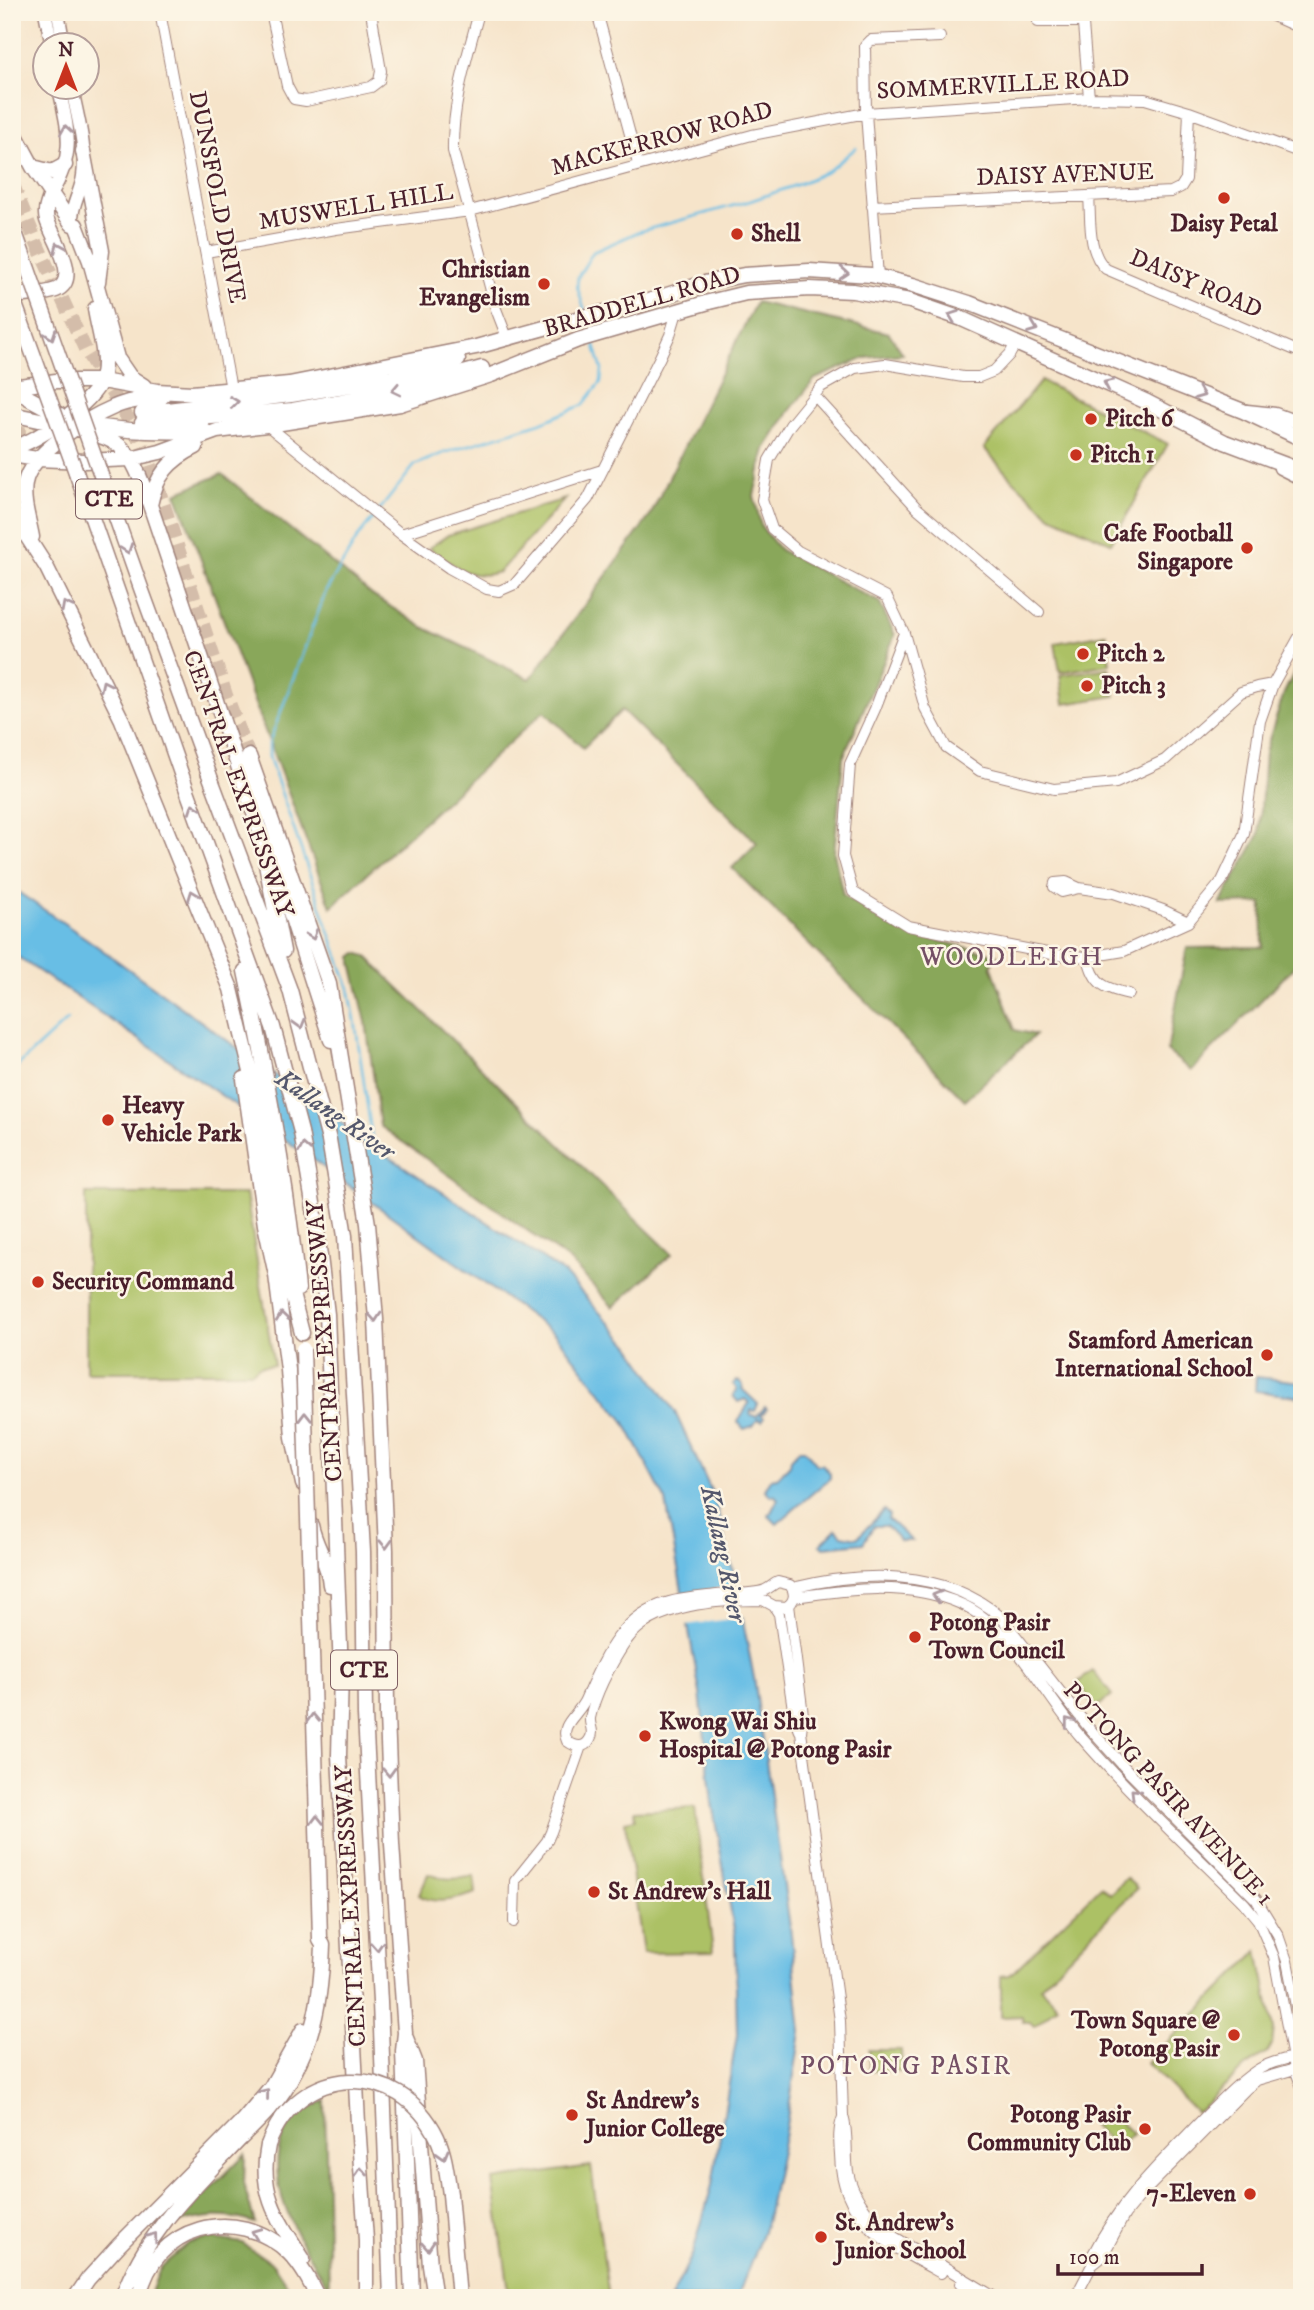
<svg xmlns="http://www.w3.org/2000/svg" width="1314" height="2310" viewBox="0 0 1314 2310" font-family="'IM FELL DW Pica',serif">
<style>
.green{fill:#acc165;stroke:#7b7048;stroke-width:2}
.forest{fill:#89a75a;stroke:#6a6342;stroke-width:2}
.water{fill:#68bee5;stroke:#596e88;stroke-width:2}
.pier{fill:#f6e4ca}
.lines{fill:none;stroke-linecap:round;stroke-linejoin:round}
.stream{stroke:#68bee5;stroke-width:2.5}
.highway-tunnel{stroke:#d4bdaa;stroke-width:14;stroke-dasharray:14 7;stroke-linecap:butt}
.minor-casing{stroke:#a0827a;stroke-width:12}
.major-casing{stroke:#a0827a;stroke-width:15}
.highway-casing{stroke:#a0827a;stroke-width:17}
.minor{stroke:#fff;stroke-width:10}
.major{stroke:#fff;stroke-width:12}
.highway{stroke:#fff;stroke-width:14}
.highway-bridge-casing{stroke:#a0827a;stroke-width:17;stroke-linecap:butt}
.highway-bridge{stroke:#fff;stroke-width:14}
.oneway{stroke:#ae9aa0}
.poi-dot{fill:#c8321e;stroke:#fcf5e5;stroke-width:2.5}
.labels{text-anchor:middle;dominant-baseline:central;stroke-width:5;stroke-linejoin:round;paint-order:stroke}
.shield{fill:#fcf5e5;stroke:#7f5f63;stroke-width:2}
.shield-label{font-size:23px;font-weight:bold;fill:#4a1f2b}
.street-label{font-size:24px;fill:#4a1f2b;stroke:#fcf5e5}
.poi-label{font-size:24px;font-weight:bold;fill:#4a1f2b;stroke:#fcf5e5;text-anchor:start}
.neighbourhood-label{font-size:26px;letter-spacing:2px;fill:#744f65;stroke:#fcf5e5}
.water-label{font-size:26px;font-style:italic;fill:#54576c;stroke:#fcf5e5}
</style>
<rect width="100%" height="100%" fill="#fcf5e5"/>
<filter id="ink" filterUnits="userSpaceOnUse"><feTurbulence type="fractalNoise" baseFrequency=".0143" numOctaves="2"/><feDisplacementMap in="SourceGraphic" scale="14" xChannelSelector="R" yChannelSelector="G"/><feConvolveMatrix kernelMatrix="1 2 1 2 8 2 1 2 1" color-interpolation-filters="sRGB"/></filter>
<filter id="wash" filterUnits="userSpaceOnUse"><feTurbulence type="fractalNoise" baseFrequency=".00686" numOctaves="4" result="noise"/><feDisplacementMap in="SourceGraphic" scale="28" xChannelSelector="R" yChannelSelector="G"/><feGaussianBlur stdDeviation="1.57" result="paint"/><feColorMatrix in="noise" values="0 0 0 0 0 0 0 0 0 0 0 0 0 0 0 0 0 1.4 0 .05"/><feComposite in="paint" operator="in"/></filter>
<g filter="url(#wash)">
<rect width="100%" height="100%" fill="#f6e4ca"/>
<path class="green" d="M 1041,381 L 1168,444 L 1111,543 L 1051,516 L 1008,475 L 984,448 Z
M 565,499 L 499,572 C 470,582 452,564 429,548 L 448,535 Z
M 1106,634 L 1110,664 L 1060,672 L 1055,643 Z
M 1109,668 L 1115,696 L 1064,704 L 1060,675 Z
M 86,1194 L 246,1194 L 274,1365 L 259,1366 L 252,1372 L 86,1372 Z
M 1093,1671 L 1112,1695 L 1096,1708 L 1077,1683 Z
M 695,1808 L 713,1952 L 643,1953 L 625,1821 L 635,1819 L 634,1811 Z
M 428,1874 C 445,1880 457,1880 474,1876 L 476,1893 C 458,1899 434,1906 419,1895 Z
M 1126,1878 L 1137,1888 L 1040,1987 L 1058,2006 L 1034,2026 L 1030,2022 L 1023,2022 L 1022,2016 L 1001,2017 L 1001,1976 L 1010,1975 L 1101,1886 L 1110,1894 Z
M 1258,1951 L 1274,2029 L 1272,2045 L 1267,2053 L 1245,2067 L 1197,2113 L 1147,2063 Z
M 869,2050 L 901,2050 L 902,2071 L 869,2071 Z
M 1109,2110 L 1132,2134 L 1116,2149 L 1093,2125 Z
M 591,2166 L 609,2298 L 510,2298 L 493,2180 Z"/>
<path class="forest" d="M 756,302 L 889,333 L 903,354 L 865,358 L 815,379 L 789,412 L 765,449 L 754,496 L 761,526 L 780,550 L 879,602 L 895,635 L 843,758 L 834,853 L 843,895 L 899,931 L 997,955 L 991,965 L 1015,1030 L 1035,1035 L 965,1100 L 732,868 L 757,843 L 622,710 L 583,748 L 544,711 L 331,907 L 176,493 L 222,474 L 372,595 L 423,627 L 530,679 L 650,516 Z
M 1302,656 L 1302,959 L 1191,1071 L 1167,1051 L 1187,948 L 1263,947 L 1262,903 L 1220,904 L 1259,835 L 1265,752 L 1284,693 Z
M 357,953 L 366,956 L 672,1254 L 613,1307 L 570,1261 L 380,1126 L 366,1022 L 352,963 L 352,957 Z
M 325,2101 L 329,2289 C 299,2241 247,2163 300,2112 C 306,2107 317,2104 325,2101 Z
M 245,2154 L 244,2186 L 255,2223 C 226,2213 204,2216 176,2224 Z
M 211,2238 L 242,2243 L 273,2264 L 296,2298 L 149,2298 L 160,2268 L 189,2243 Z"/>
<path class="water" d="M 12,888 L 87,939 L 373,1146 L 564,1273 L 630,1346 L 675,1412 L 714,1497 L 735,1580 L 754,1678 L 791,1934 L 801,2032 L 785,2132 L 766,2223 L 737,2298 L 671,2298 L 693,2253 L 712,2185 L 737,2035 L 735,1935 L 712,1803 L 700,1693 L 666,1501 L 624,1421 L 555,1334 L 262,1123 L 12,953 Z
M 1256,1377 L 1302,1382 L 1302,1397 L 1255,1391 Z
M 736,1381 L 739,1381 L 743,1385 L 742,1389 L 758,1404 L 755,1411 L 751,1410 L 750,1414 L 756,1417 L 765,1407 L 767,1409 L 761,1415 L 764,1418 L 762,1421 L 758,1419 L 753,1426 L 744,1429 L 738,1422 L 749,1403 L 745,1399 L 738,1402 L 733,1396 L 737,1389 L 733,1384 Z
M 800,1449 L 804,1449 L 817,1465 L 822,1464 L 830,1473 L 830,1478 L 777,1524 L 769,1516 L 778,1499 L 774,1495 L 771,1496 L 765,1490 L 771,1479 L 777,1478 L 790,1465 L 791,1459 Z
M 884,1510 L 889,1515 L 888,1519 L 912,1541 L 901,1541 L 886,1526 L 874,1526 L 863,1543 L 823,1547 L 820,1545 L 836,1529 L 842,1535 L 857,1538 Z"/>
<path class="pier" d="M 739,1585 L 746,1617 L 686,1625 L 677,1595 Z"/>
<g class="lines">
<path class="stream" d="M 585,312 L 577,286 L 578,277 L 593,252 L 638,232 L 750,201 L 799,184 L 828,171 L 856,148
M 378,512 L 415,465 L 444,453 L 540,423 L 583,405 L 601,382 L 602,370 L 594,342
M 12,1071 L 67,1020
M 373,1146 L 355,1020 L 349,988 L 269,757 L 269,743 L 326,591 L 358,537 L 374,517"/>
</g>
</g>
<g filter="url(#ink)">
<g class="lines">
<path class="highway-tunnel" d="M 12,183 L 37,244 L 86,351 L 130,422 L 149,460 L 226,695 L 249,756
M 12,434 L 46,432"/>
<g class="minor-casing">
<path id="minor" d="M 160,12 L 231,389
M 271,12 L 287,86 L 294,99 L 306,101 L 371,87 L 379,81 L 381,71 L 371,12
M 479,12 C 467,58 452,103 453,151 L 496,309 L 508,340
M 597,12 L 638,164
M 1082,12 L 1089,98
M 1264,12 L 1302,29
M 1038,22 L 1083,22
M 1089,196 C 1091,219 1087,252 1106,269 L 1302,353
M 872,206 L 1171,192 L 1181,187 L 1186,179 L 1189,112
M 1301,249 L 1302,254
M 206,252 L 336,229 L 470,211 L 752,135 L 866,113 L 1089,98 L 1145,99 L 1189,112 L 1302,153
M 878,277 L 866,113 L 865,46 L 871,40 L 940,37
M 1016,343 L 1010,354 L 994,371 L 979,377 L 963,377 L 885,364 L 855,368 L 821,387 L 790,425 L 769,460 L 762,500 L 772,529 L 798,551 L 887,597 L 904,633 L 925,708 L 946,747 L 980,771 L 1054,789 L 1116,783 L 1165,760 L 1241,692 L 1257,687 L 1273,684
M 814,395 L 917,508 L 1039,612
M 267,425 L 401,534 L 449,568 L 487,589 L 499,591 L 515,584 L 588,499 L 660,357 L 670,335 L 677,312
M 401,534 L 602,470
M 904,633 L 875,709 L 850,764 L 843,856 L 853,892 L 908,926 L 1057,955 L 1088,957 L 1124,951 L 1188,922 L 1222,881 L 1244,834 L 1260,721 L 1273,684 L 1302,632
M 1079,888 L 1062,892 L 1054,887 L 1055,883 L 1066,882 L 1079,888 L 1114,893 L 1163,910 L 1188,922
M 1088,957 C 1094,985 1104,988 1129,994
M 778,1582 L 790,1585 C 796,1593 795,1602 786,1607 L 774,1606 L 763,1600 C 722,1600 653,1603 627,1640 C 611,1664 596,1690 590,1718 C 589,1726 595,1731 590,1739 C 585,1749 575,1747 567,1741 C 559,1725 578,1715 585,1700 C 603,1660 621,1614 669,1602 C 684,1598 702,1597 717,1595 C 729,1594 756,1594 765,1590 C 770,1588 773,1584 778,1582 Z
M 792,1588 C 862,1571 943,1568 1001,1617 L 1089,1728 L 1128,1771 L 1256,1899 L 1278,1935 L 1287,1961 L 1302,2036
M 794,1597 C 849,1589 908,1581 961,1604 C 1010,1624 1045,1696 1080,1736 C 1131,1795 1189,1848 1244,1903 L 1258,1920 L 1274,1957 L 1295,2069 L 1302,2087
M 789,1605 L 803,1715 L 801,1732 L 840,2021 L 843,2116 C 849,2135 845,2153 848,2172 C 852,2194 866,2212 881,2229 L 996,2298
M 774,1606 L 779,1614 L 794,1716 L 800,1731
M 514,1922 L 515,1881 L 547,1841 L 551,1832 L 581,1746
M 843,2117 C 838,2129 839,2141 840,2154 C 841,2222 889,2245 941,2273
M 1092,2265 L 1102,2257 L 1125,2214 L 1140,2196 L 1247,2088 L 1257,2080 L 1302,2067
M 960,2284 L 981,2298
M 1075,2298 L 1092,2265 L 1092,2256 C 1118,2204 1156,2167 1196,2126 C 1215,2107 1234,2086 1256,2071 C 1269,2062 1286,2059 1302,2055"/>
</g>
<g class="major-casing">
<path id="major" d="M 45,12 L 52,46
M 58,12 L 64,46
M 72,88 C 77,116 87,147 83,176 C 81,192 70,207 72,224
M 51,194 C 76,153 68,131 59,88
M 1247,411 L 1275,414 L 1302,424
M 1280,468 L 1302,479"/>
</g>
<g class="highway-casing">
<path id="highway" d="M 12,128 L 33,167 L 72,224 L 76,225 L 90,261 L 117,358 L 130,377 L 144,386
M 83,151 L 102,251 L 98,282
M 33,167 L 52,172 L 65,165
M 12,296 C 26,294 44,295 56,290 C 82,279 52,236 47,220 C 44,211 48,203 51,194
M 12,381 L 27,397 L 60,415
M 12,387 L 56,381 L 102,381 L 157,391 L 192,393 L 289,384 L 476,347 L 591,315 L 636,305 L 704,283 L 744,275 L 809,271 L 871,275 L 913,285 L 969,303 L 1243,411 L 1302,439
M 142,413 L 291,395 L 392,378 L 458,360
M 12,414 C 37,420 103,431 121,447 C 136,461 143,486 150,505 L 259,828 L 284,893 L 331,1040
M 142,423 L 293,410 L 397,391 L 482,368
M 89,425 C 128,432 165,432 205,431
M 12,448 C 36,443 99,400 103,374 C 107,354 98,329 95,309
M 12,455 L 37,459 L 84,461 L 130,459 L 160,452 L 217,431 L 275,424 L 400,404 L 491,375 L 578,340 L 709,302 L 746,293 L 810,289 L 853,291 L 910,301 L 962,319 L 1147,402 L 1225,442 L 1302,471
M 77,475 L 184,782 L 273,1027 L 301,1132 L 315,1215 L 327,1314 L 341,1672 L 339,1755 L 358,2123 L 366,2240 L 366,2298
M 150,505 C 156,476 169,460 196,447
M 12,513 L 47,568 L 122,720 L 231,989 L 254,1084 L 284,1263 L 302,1333
M 32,537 C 29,520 22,501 25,483 C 30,453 88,418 114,407 C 129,400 146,399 162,397
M 249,756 L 329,984 L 368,1224 L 376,1319 L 386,1550 L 387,1716 L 392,1844 L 405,2033 L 403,2051 L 412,2298
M 209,774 L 290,990 L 329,1140 L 345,1236 L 363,1552 L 365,1715 L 380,2002 L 391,2298
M 266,864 L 283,951
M 245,971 C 267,1076 287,1182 298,1289
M 244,1079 L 265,1225 L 276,1275 L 288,1370 L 293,1437 L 303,1484
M 311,1525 C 315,1546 329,1563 330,1585
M 406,2038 L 415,2061 L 430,2266 L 435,2298
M 268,2145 C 258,2193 278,2220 303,2259
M 450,2194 L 459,2298
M 75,2298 L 88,2279 L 119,2245 L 243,2120 L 271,2087 L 303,2030
M 122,2298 C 144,2234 193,2188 239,2140 C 256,2123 276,2105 288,2084 C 315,2038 321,1998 323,1945 L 320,1940 L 316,1786
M 139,2298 C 152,2225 237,2203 289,2253 C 302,2266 310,2282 318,2298"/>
</g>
<use href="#minor" class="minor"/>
<use href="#major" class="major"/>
<use href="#highway" class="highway"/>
<g class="highway-bridge-casing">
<path id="highway-bridge" d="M 12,224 L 142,591 L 209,774
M 12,296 L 77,475
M 303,1349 L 316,1786
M 268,2145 C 298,2063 399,2059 437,2137 C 445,2154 447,2175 450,2194"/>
</g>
<use href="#highway-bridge" class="highway-bridge"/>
</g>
<defs><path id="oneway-chevron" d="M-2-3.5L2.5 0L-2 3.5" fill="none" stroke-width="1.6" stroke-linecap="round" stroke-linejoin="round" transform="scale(1.75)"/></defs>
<g class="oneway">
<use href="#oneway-chevron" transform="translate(66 130) rotate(-98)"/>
<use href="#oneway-chevron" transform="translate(59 247) rotate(-114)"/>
<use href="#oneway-chevron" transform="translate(844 273) rotate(4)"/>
<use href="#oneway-chevron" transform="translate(953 316) rotate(-160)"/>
<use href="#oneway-chevron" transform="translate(1033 328) rotate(21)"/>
<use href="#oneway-chevron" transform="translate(51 335) rotate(71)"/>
<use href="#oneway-chevron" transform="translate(1108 384) rotate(-156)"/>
<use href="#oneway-chevron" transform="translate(396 390) rotate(168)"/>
<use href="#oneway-chevron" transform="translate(1200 394) rotate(21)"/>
<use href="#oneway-chevron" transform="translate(234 402) rotate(-7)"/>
<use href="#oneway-chevron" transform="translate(127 549) rotate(71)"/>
<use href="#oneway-chevron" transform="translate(66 606) rotate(-117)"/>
<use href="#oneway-chevron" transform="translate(105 685) rotate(-116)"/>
<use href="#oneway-chevron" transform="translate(194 808) rotate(-110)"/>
<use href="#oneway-chevron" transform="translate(193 895) rotate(-111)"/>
<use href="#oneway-chevron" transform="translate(312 935) rotate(71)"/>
<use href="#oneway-chevron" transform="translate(300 1024) rotate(74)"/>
<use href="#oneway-chevron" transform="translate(304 1148) rotate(-100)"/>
<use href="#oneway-chevron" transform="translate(282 1317) rotate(-98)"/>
<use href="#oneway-chevron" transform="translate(375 1317) rotate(86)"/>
<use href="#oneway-chevron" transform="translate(305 1417) rotate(-91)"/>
<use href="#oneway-chevron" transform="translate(386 1544) rotate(88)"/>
<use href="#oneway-chevron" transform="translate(937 1596) rotate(-164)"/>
<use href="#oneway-chevron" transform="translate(313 1718) rotate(-92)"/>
<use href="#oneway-chevron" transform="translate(1069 1722) rotate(-128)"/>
<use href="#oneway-chevron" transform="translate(389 1772) rotate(88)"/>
<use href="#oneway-chevron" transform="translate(1135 1793) rotate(-135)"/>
<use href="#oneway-chevron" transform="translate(317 1820) rotate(-91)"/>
<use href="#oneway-chevron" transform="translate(377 1946) rotate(87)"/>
<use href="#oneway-chevron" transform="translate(265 2093) rotate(-51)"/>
<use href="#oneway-chevron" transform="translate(443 2155) rotate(74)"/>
<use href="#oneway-chevron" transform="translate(361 2172) rotate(-94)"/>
<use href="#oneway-chevron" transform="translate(256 2233) rotate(-158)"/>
<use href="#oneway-chevron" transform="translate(153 2237) rotate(-53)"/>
<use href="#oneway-chevron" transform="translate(428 2246) rotate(86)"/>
</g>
</g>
<g class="poi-dot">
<circle cx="1224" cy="198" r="7"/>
<circle cx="737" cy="234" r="7"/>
<circle cx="544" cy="284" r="7"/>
<circle cx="1091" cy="419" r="7"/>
<circle cx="1076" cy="455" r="7"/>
<circle cx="1247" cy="548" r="7"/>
<circle cx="1083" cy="654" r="7"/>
<circle cx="1087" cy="686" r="7"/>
<circle cx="108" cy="1120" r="7"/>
<circle cx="38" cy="1282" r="7"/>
<circle cx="1267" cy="1355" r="7"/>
<circle cx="915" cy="1637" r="7"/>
<circle cx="645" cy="1736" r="7"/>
<circle cx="594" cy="1892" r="7"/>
<circle cx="1234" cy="2035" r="7"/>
<circle cx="572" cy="2115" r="7"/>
<circle cx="1145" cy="2129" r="7"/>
<circle cx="1250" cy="2194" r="7"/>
<circle cx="821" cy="2237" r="7"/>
</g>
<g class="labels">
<g class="shield">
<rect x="76" y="479.5" width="66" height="39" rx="5"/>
<rect x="331" y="1650.5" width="66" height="39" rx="5"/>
</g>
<g class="shield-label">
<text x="109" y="499">CTE</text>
<text x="364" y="1670">CTE</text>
</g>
<g class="street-label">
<text transform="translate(1003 85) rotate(-3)">SOMMERVILLE ROAD</text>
<text transform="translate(662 139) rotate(-15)">MACKERROW ROAD</text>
<text transform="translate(1065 175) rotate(-2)">DAISY AVENUE</text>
<text transform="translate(217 197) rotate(79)">DUNSFOLD DRIVE</text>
<text transform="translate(356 207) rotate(-9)">MUSWELL HILL</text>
<text transform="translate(1196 284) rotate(23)">DAISY ROAD</text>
<text transform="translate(642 302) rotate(-16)">BRADDELL ROAD</text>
<text transform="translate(238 784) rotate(70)">CENTRAL EXPRESSWAY</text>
<text transform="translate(325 1341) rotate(-94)">CENTRAL EXPRESSWAY</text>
<text transform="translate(1168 1794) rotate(47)">POTONG PASIR AVENUE 1</text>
<text transform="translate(351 1906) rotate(-93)">CENTRAL EXPRESSWAY</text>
</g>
<g class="poi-label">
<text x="1224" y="224" text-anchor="middle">Daisy Petal</text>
<text x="751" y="234">Shell</text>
<text x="530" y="270" text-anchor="end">Christian<tspan x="530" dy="28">Evangelism</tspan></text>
<text x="1105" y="419">Pitch 6</text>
<text x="1090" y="455">Pitch 1</text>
<text x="1233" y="534" text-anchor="end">Cafe Football<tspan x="1233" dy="28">Singapore</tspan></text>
<text x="1097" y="654">Pitch 2</text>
<text x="1101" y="686">Pitch 3</text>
<text x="122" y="1106">Heavy<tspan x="122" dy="28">Vehicle Park</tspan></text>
<text x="52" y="1282">Security Command</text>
<text x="1253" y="1341" text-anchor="end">Stamford American<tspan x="1253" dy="28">International School</tspan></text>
<text x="929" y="1623">Potong Pasir<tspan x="929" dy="28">Town Council</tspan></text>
<text x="659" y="1722">Kwong Wai Shiu<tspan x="659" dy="28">Hospital @ Potong Pasir</tspan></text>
<text x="608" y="1892">St Andrew’s Hall</text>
<text x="1220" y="2021" text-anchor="end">Town Square @<tspan x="1220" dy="28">Potong Pasir</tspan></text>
<text x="586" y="2101">St Andrew's<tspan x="586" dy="28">Junior College</tspan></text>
<text x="1131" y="2115" text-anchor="end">Potong Pasir<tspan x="1131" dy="28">Community Club</tspan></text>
<text x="1236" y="2194" text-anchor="end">7-Eleven</text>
<text x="835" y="2223">St. Andrew's<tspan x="835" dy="28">Junior School</tspan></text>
</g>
<g class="neighbourhood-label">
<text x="1012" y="957">WOODLEIGH</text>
<text x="906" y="2066">POTONG PASIR</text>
</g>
<g class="water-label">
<text transform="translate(335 1115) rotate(35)">Kallang River</text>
<text transform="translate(723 1554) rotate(78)">Kallang River</text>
</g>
</g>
<rect width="1314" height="2310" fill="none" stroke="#fcf5e5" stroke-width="42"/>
<g transform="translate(66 66)"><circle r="33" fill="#fcf5e5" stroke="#b59f9b" stroke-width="2"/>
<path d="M0-5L12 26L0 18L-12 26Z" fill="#c8321e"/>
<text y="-10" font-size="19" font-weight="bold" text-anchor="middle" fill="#4a1f2b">N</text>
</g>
<path d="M1058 2264v10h144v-10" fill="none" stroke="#4a1f2b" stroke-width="3.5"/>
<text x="1069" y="2264" font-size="21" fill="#4a1f2b" stroke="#fcf5e5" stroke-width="5" paint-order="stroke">100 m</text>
</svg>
